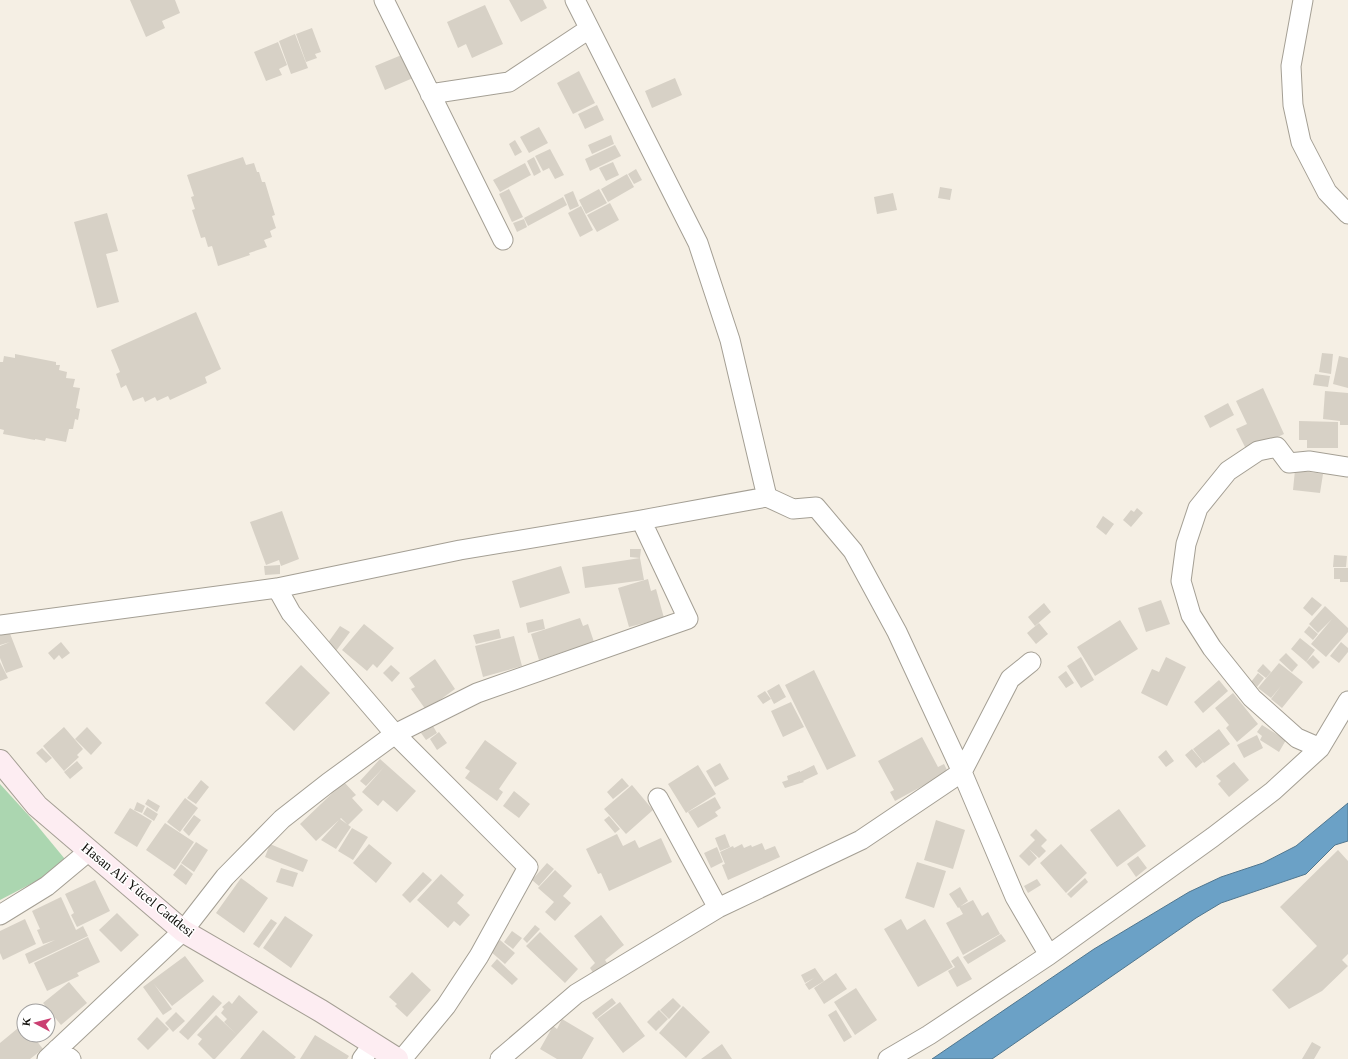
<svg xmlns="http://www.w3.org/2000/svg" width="1348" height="1059" viewBox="0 0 1348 1059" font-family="'Times New Roman',serif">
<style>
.green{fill:#abd6b0}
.water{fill:#6ba1c6;stroke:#50768e}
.building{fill:#d7d1c6}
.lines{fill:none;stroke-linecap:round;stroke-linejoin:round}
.street-casing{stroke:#a49f94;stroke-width:21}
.secondary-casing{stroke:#a49f94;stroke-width:24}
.street{stroke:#fff;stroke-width:19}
.secondary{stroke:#fdedf2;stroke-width:22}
.labels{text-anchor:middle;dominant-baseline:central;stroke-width:3;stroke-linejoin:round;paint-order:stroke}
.street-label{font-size:14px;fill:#12100c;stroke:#fff}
</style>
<rect width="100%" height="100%" fill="#f5efe4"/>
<path class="green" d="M 0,784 L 31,818 L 69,864 L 0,900 Z"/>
<path class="water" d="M 1348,803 L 1348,841 L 1335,845 L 1306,874 L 1221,903 L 1196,918 L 992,1059 L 932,1059 L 1094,949 L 1189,892 L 1221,877 L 1263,863 L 1296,846 Z"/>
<path class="building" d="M 130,0 L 175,0 L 180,13 L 162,21 L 165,28 L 146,37 Z
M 509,0 L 543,0 L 547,8 L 521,22 Z
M 485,5 L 503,44 L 472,58 L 466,44 L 458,48 L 447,22 Z
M 312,28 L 321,52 L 315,54 L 317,58 L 306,62 L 296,34 Z
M 295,34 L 308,68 L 291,74 L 279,41 Z
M 278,42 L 287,65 L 279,69 L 282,75 L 266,81 L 254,52 Z
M 404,54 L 413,78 L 385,90 L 375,66 Z
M 579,71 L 595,103 L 573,114 L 557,83 Z
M 675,78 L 682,95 L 652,108 L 645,91 Z
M 597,105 L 604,120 L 585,129 L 578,114 Z
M 539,127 L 548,143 L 529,153 L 520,137 Z
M 611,135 L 614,144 L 592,154 L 588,145 Z
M 515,140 L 522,152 L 515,156 L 509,144 Z
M 615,145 L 621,156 L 590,171 L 585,159 Z
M 550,149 L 564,175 L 555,179 L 549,168 L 543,171 L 535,156 Z
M 243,157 L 246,165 L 254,163 L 257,172 L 259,172 L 262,182 L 265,182 L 275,215 L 272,216 L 276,228 L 270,231 L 272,237 L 264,240 L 267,247 L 249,253 L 250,255 L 218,266 L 212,246 L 208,247 L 205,237 L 201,238 L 192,210 L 195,209 L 191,197 L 194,196 L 187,175 Z
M 534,157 L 541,172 L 534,176 L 527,161 Z
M 613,162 L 619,175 L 606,181 L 599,168 Z
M 525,163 L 531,175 L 500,192 L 493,180 Z
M 636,169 L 642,180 L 634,184 L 628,174 Z
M 627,174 L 634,187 L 608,202 L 601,189 Z
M 940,187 L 952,189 L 950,200 L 938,198 Z
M 509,189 L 523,217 L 512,222 L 499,194 Z
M 599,189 L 607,203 L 586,214 L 579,200 Z
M 573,191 L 579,206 L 570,210 L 564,195 Z
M 893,193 L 897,210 L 877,214 L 874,197 Z
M 563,197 L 567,205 L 528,226 L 524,218 Z
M 610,203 L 619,220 L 597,232 L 587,215 Z
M 581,206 L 593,230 L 580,237 L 568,213 Z
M 107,213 L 118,251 L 106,254 L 119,302 L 97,308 L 74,222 Z
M 524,219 L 527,227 L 517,232 L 513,223 Z
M 196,312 L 221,369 L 205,377 L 207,383 L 170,400 L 168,396 L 157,401 L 155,397 L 145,402 L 143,397 L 133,401 L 126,385 L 121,388 L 116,374 L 120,372 L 111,350 Z
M 1322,353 L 1333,354 L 1331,374 L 1319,372 Z
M 15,354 L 56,362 L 56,365 L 60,365 L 59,370 L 67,372 L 66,378 L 75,379 L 73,387 L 80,388 L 76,408 L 80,409 L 78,420 L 75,419 L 73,429 L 69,429 L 66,442 L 46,438 L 45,441 L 35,439 L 35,440 L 3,434 L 4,430 L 0,429 L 0,362 L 3,362 L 4,356 L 15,358 Z
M 1339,356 L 1348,358 L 1348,388 L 1333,384 Z
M 1315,374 L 1330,376 L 1328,387 L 1313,385 Z
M 1263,388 L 1284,434 L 1247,451 L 1236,429 L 1247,424 L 1236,401 Z
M 1325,391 L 1348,393 L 1348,425 L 1340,425 L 1340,421 L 1323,419 Z
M 1228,403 L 1234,415 L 1210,428 L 1204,416 Z
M 1299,421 L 1338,422 L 1338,448 L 1307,448 L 1307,440 L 1299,440 Z
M 1295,470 L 1323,474 L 1320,493 L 1293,490 Z
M 1137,508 L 1143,513 L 1131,527 L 1123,520 L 1131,510 L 1134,512 Z
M 282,511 L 299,559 L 281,566 L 279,560 L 266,565 L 250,522 Z
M 1103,516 L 1114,524 L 1106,535 L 1096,527 Z
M 630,549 L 641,549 L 640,558 L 630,557 Z
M 1334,555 L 1347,556 L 1346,567 L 1333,567 Z
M 640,558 L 644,580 L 585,588 L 582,567 Z
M 280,565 L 280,574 L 265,575 L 264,566 Z
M 561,566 L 570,593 L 520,608 L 512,581 Z
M 1334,568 L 1348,568 L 1348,582 L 1340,582 L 1340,579 L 1334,579 Z
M 648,579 L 651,591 L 656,589 L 664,618 L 629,627 L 618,588 Z
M 1312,597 L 1322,605 L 1312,616 L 1303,608 Z
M 1161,600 L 1170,624 L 1146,632 L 1138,608 Z
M 1044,603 L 1051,612 L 1035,626 L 1028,617 Z
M 1325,606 L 1348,628 L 1348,632 L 1326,657 L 1311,644 L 1332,619 L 1318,633 L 1309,624 Z
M 580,618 L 583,626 L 588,624 L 594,642 L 539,660 L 531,634 Z
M 543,619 L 545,629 L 528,633 L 526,623 Z
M 1120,620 L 1138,649 L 1095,676 L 1077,647 Z
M 1039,623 L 1048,634 L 1036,644 L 1027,633 Z
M 364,624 L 394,648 L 377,668 L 373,664 L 367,671 L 342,650 Z
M 340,626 L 350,632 L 336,651 L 327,644 Z
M 1309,626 L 1318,634 L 1313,640 L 1304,632 Z
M 499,629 L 501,638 L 476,644 L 473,635 Z
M 9,631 L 23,667 L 6,673 L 0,658 L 0,646 L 10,642 L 0,645 L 0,634 Z
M 514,636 L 522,666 L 483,677 L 475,646 Z
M 1300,638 L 1315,650 L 1306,662 L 1291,649 Z
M 61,642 L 70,653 L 62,659 L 59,655 L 54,660 L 48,653 Z
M 1341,642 L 1348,648 L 1348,652 L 1339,663 L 1330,656 Z
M 1286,653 L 1298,665 L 1292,672 L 1279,660 Z
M 1313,655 L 1320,662 L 1313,669 L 1306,662 Z
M 1081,657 L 1094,680 L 1081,688 L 1067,666 Z
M 1166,657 L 1186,667 L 1167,706 L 1141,693 L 1152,669 L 1159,672 Z
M 435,659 L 455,689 L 426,710 L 411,689 L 415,687 L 409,678 Z
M 0,662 L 8,678 L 0,681 Z
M 1279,663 L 1303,682 L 1282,708 L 1271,699 L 1281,686 L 1271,698 L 1258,688 Z
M 1263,664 L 1271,672 L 1266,678 L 1257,671 Z
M 301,665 L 330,693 L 294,731 L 265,703 Z
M 391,665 L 400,673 L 392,682 L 383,673 Z
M 814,670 L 856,756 L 827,770 L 785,685 Z
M 1066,671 L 1074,683 L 1066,688 L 1058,677 Z
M 1258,673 L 1264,678 L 1257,687 L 1251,682 Z
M 1219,680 L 1228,691 L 1203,713 L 1194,702 Z
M 779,684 L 786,697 L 774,704 L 767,691 Z
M 765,691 L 771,699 L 763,704 L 757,696 Z
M 1233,693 L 1258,724 L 1237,742 L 1226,728 L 1229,725 L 1215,708 Z
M 791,702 L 804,727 L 783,737 L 771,711 Z
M 1262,725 L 1286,740 L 1279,752 L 1260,740 L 1262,736 L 1257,732 Z
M 433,726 L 437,733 L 426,740 L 421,733 Z
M 64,727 L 83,749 L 77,755 L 79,757 L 64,771 L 43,746 Z
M 87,727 L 102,743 L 91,755 L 75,739 Z
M 1219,729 L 1230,744 L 1204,763 L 1193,749 Z
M 439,732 L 447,743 L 437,750 L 430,739 Z
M 1257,735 L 1263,748 L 1244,758 L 1237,745 Z
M 922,737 L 938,767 L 944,764 L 948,772 L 895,801 L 890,792 L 894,790 L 878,761 Z
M 485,740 L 517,763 L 499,789 L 503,792 L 497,801 L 465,778 L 470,771 L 465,768 Z
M 42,748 L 52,758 L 46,763 L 36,753 Z
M 1192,749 L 1203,762 L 1196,768 L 1185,755 Z
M 1166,750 L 1174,761 L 1166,767 L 1158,757 Z
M 380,759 L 416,791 L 397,812 L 383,800 L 378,806 L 362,792 L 384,767 L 366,786 L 360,781 Z
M 77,761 L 83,768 L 70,779 L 64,772 Z
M 1234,762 L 1249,780 L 1229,797 L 1218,784 L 1221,781 L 1216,776 Z
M 720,763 L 729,779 L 715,787 L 706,771 Z
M 698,765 L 716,794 L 686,813 L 668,784 Z
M 814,765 L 818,774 L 803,781 L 804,782 L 785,788 L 782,782 L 788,780 L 787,776 L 800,771 L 800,772 Z
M 622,778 L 629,786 L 613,799 L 607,792 Z
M 201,780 L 209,787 L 196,804 L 187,798 Z
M 344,782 L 356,795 L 352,798 L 363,810 L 348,825 L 341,818 L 340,819 L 351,827 L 336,849 L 321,840 L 339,820 L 316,841 L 300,824 Z
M 632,785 L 653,810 L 626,834 L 604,809 Z
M 514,791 L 530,804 L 519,818 L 503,806 Z
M 715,797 L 721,808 L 715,812 L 718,816 L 698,828 L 688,812 Z
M 185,798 L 198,808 L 180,832 L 167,822 Z
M 148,799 L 160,806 L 157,812 L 145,804 Z
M 137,802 L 145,806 L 142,813 L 134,810 Z
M 147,807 L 158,814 L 154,821 L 143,814 Z
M 130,808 L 152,821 L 137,847 L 114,833 Z
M 1119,809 L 1146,846 L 1117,867 L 1090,830 Z
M 194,815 L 201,820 L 189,836 L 183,830 Z
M 609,816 L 620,829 L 615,833 L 604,820 Z
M 936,820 L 965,830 L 953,869 L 924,860 Z
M 165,823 L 194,842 L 175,870 L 146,850 Z
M 352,828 L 368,837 L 353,860 L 338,851 Z
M 1036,829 L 1047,840 L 1041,846 L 1046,851 L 1039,858 L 1029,849 L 1037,858 L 1029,866 L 1019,856 L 1035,840 L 1030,835 Z
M 617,834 L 623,846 L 635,840 L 639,848 L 661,838 L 672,862 L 609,891 L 601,873 L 598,874 L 586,849 Z
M 725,834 L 730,847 L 720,851 L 715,838 Z
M 196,842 L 208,850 L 194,872 L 181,863 Z
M 762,843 L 765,850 L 775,846 L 780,857 L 728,880 L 722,865 L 725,864 L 720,852 L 733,846 L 734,848 L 742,844 L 744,848 L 751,845 L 752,847 Z
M 270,844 L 308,860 L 303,872 L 265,857 Z
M 369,844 L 392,863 L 376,883 L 353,863 Z
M 1061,844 L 1087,873 L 1066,893 L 1040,863 Z
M 717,847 L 723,862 L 711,868 L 704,853 Z
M 1338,850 L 1348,861 L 1348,954 L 1342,960 L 1348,966 L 1322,991 L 1289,1009 L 1272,990 L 1317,946 L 1280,907 Z
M 1138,856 L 1147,868 L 1136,877 L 1127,864 Z
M 917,862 L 946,871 L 934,908 L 905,898 Z
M 547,863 L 554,869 L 539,886 L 532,880 Z
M 181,864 L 193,874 L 186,885 L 173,875 Z
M 281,868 L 298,873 L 293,887 L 276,882 Z
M 555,870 L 572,886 L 563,896 L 571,903 L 555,921 L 545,912 L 554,902 L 538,888 Z
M 423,872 L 432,880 L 410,903 L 402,895 Z
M 441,874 L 464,895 L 457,903 L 470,915 L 460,926 L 454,921 L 448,928 L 417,900 Z
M 241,878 L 268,898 L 244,933 L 216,913 Z
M 1085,878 L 1088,882 L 1071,898 L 1067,894 Z
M 1037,879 L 1041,885 L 1028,893 L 1024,886 Z
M 95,880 L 110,911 L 77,927 L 71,915 L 74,913 L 65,894 Z
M 960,887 L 968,901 L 958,908 L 949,894 Z
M 61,897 L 76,930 L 83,926 L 88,936 L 29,964 L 25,954 L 55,940 L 43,944 L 37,930 L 40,929 L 32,911 Z
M 973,900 L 982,916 L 988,912 L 1000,934 L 963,955 L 946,923 L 963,914 L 959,907 Z
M 117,913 L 139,935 L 121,952 L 99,930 Z
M 601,915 L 624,945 L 605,960 L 607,963 L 594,974 L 590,968 L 595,963 L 574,936 Z
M 285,916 L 313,935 L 291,968 L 263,948 Z
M 25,919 L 36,944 L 3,960 L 0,953 L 0,931 Z
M 271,919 L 277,923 L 259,948 L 253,944 Z
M 901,919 L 907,930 L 925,919 L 953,967 L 918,987 L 884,929 Z
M 535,925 L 540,929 L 527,943 L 523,939 Z
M 512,931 L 522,938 L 513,949 L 504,942 Z
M 540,932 L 578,969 L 565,983 L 526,946 Z
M 1001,934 L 1006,941 L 968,964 L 963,957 Z
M 88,937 L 100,962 L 77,973 L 79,976 L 47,991 L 34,963 Z
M 500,940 L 515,953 L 505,964 L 490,951 Z
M 185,956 L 204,981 L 172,1006 L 154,984 L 172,1009 L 163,1015 L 143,987 Z
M 958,956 L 972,979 L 957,987 L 948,971 L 955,967 L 951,961 Z
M 497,959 L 518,979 L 512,985 L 491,966 Z
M 815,968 L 824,981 L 809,990 L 805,984 L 814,978 L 805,983 L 801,975 Z
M 412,972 L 431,990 L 407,1017 L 395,1006 L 397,1004 L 389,997 Z
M 836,973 L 847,989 L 824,1004 L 814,988 Z
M 69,982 L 87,1003 L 61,1025 L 43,1003 Z
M 856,988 L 877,1020 L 855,1035 L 834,1002 Z
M 213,995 L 222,1003 L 188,1040 L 179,1032 Z
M 239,995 L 258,1012 L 237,1035 L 224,1022 L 227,1019 L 221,1013 L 224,1009 L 222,1007 L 229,1001 L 232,1004 Z
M 612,998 L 616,1003 L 596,1019 L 592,1013 Z
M 673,998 L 681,1006 L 669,1019 L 660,1010 Z
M 620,1002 L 645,1036 L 623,1053 L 597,1019 Z
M 683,1006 L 710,1032 L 686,1058 L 659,1033 Z
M 659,1010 L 668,1019 L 656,1031 L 647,1022 Z
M 836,1010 L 852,1037 L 844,1042 L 828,1015 Z
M 176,1012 L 185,1021 L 173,1032 L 165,1023 Z
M 216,1015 L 237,1035 L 215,1059 L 213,1059 L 198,1044 L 202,1039 L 197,1035 Z
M 157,1017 L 169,1029 L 148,1050 L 137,1039 Z
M 562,1019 L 594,1038 L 582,1059 L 557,1059 L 540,1049 L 553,1026 L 557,1029 Z
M 23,1024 L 24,1035 L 32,1035 L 43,1049 L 30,1059 L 0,1059 L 0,1043 Z
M 263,1030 L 296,1057 L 294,1059 L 240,1059 Z
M 315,1035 L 349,1056 L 347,1059 L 300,1059 Z
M 1312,1042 L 1321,1047 L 1314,1059 L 1302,1059 Z
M 722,1044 L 732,1059 L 701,1059 Z"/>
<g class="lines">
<g class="street-casing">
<path id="street" d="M 384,0 L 503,240
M 575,0 L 698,243 L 730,340 L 767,497
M 1303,0 L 1291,66 L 1293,105 L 1301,142 L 1327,192 L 1348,214
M 430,94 L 509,82 L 589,29
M 277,588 L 291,613 L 395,734 L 528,867 L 479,956 L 446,1006 L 402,1059
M 0,625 L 277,588 L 460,550 L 641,520 L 767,497 L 793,509 L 816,507 L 853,551 L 897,632 L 962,772 L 1015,897 L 1049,955
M 1320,748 L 1297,738 L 1252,698 L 1212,648 L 1191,615 L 1181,581 L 1186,544 L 1198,508 L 1228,471 L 1258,451 L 1277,447 L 1289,463 L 1309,461 L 1348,467
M 658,798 L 718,908
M 0,915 L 47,886 L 89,851
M 57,1049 L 71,1059
M 47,1059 L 183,931 L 225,877 L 282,819 L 328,783 L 395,734 L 477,693 L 688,619 L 641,520
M 362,1059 L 373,1044
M 500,1059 L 576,994 L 718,908 L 861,840 L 962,772 L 1010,679 L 1031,662
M 888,1059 L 929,1035 L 1049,955 L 1213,837 L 1273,791 L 1320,748 L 1348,701"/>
</g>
<g class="secondary-casing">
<path id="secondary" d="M 0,761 L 37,806 L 183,931 L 321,1011 L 397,1059"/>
</g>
<use href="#street" class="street"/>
<use href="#secondary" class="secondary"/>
</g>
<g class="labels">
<g class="street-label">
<text transform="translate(138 890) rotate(39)">Hasan Ali Yücel Caddesi</text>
</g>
</g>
<g transform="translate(36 1023) rotate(277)"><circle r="19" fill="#ffffff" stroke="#a09f9e"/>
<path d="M0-3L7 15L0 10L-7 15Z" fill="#cb3f72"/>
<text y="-6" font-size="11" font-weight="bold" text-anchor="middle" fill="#12100c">K</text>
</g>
</svg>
